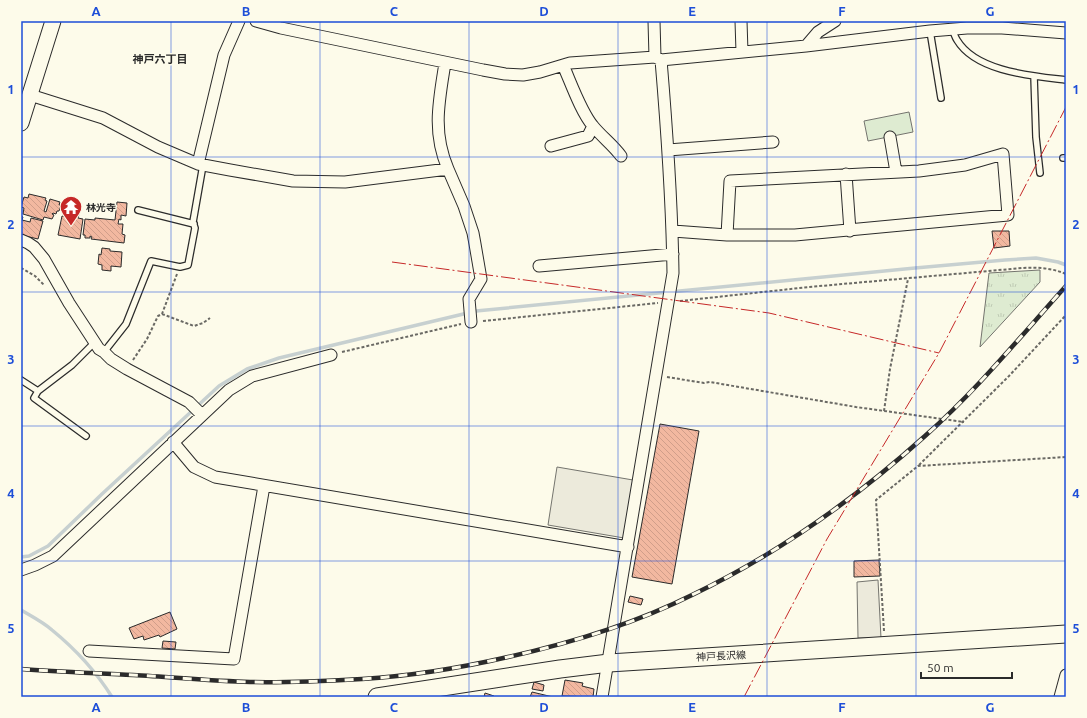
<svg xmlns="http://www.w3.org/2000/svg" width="1087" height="718" viewBox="0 0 1087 718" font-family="Ubuntu,'Noto Sans JP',sans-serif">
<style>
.grass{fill:url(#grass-tufts);stroke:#74746e}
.park{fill:#deebd1;stroke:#74746e}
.parking{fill:#eceadb;stroke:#74746e}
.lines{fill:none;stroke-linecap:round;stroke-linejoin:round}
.stream{stroke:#c7d0d0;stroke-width:3.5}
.building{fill:url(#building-back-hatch);stroke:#2b2b2b}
.lane-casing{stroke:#2b2b2b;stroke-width:8}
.street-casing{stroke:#2b2b2b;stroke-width:13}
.secondary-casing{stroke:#2b2b2b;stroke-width:17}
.primary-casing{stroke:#2b2b2b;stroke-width:19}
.path{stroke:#6a6964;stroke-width:2;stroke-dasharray:3 2;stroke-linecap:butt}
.lane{stroke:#fdfbea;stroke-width:5.5}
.street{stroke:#fdfbea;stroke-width:11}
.secondary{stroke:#fdfbea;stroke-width:15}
.primary{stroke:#fdfbea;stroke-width:17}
.rail-casing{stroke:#2b2b2b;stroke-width:4.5}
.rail{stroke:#fdfbea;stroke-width:3;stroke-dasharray:9;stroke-linecap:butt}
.power{stroke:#c62828;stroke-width:1;stroke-dasharray:14 3 2 3;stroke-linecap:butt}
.grid{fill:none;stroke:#1d4ed8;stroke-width:1;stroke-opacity:0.55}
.labels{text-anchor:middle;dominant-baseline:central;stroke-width:3;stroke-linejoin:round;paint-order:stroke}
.poi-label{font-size:10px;font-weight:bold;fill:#2b2b2b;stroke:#fdfbea;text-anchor:start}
.street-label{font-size:10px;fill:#2b2b2b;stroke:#fdfbea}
.neighbourhood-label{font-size:11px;font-weight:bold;fill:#2b2b2b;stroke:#fdfbea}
.neatline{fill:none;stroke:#1d4ed8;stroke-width:1.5}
.grid-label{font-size:13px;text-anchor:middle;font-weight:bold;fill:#1d4ed8}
</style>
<defs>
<pattern id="grass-tufts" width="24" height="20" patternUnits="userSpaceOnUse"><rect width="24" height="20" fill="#deebd1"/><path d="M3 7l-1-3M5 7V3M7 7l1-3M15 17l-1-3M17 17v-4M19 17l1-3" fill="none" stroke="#bfcab4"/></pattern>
<pattern id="building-back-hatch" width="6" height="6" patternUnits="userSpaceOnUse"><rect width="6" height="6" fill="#f2b8a0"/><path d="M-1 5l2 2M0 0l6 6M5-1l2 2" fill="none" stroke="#d09e8a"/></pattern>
</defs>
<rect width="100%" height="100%" fill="#fdfbea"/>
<path class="grass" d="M 1040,270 L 1040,282 L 980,347 L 989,273 Z"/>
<path class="park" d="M 909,112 L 913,132 L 868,141 L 864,121 Z"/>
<path class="parking" d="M 557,467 L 633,480 L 624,538 L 548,525 Z
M 878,580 L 881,638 L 858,638 L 857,582 Z"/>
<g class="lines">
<path class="stream" d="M 21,557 L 29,556 L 48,546 L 102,494 L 219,386 L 247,369 L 279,358 L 476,311 L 915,268 L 1005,260 L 1036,258 L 1058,262 L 1066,265
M 21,610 C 31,616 43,622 52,630 C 74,648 97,673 112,697"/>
</g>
<path class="building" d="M 29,194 L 46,198 L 45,200 L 47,201 L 44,211 L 46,212 L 50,199 L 60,202 L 59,205 L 61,205 L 59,211 L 57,211 L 56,214 L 53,213 L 52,214 L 54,215 L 52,219 L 44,217 L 43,220 L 23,214 L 24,208 L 21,207 L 24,197 L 28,198 Z
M 117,202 L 127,203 L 126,216 L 121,215 L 121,220 L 119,219 L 118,224 L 123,224 L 122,234 L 125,235 L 124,243 L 91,239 L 92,237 L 90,236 L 90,238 L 85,238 L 85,235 L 83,235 L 85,219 L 95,220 L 95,218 L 115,220 Z
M 68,212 L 79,214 L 78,218 L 83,219 L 80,239 L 58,235 L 62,216 L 68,217 Z
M 21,216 L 23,217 L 22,220 L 30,222 L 31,218 L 43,221 L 38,239 L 21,235 Z
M 992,231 L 1009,231 L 1010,246 L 994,248 Z
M 102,248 L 110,249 L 110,251 L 122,252 L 121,267 L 111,266 L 111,271 L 102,270 L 102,265 L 98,264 L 99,254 L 101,255 Z
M 660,424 L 699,431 L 672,584 L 632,577 Z
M 879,560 L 880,576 L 854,577 L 854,561 Z
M 630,596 L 643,599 L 641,605 L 628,602 Z
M 170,612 L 177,629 L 160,637 L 159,635 L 144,640 L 143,636 L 134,639 L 129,628 Z
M 163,641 L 176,642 L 175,649 L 162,648 Z
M 565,680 L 583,683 L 582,686 L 594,689 L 593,697 L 562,696 Z
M 534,682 L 544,685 L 543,691 L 532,689 Z
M 532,692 L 553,697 L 530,697 Z
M 485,693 L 494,696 L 494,697 L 484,697 Z"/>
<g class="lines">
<g class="lane-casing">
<path id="lane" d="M 952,29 C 954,33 955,37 957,40 C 976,72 1033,76 1066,80
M 930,31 L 941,98
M 1034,76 L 1036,137 L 1040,173
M 1063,158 L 1066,158
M 138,210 L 194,224
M 104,352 L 126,324 L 151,261 L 180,267 L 188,265 L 195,228 L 193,222 L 203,165
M 21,380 L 38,391
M 86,436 L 34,398 L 38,391 L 72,365 L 95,342"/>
</g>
<g class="street-casing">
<path id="street" d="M 256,21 L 281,28 L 483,70 L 505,74 L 523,75 L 540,72 L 570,63 L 655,57 L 661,60 L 806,46 L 930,31 L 967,28 L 1002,28 L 1066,33
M 654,21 L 655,57
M 741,21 L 742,52
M 806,46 L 818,32 L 835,21
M 563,65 C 571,83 581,112 593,126 C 602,137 613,145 621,156
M 30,95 L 103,118 L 158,147 L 198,164 L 230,170 L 293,181 L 345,182 L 448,169 C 432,132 439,101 445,63
M 890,137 L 896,172
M 551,146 L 588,136 L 593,126
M 668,150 L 773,142
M 198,164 L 224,55 L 239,21
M 448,169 L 464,206 L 473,233 L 475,244 L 481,279 L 469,299 L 471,322
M 846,174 L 850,231
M 673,231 L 727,235 L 795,235 L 1008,215 L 1003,154 L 965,165 L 919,171 L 730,181 L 727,235
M 21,240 L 28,243 L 34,247 L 44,259 L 69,303 L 99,349 L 104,352 L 111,359 L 127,369 L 189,402 L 202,415
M 539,266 L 673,254
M 173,442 L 194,467 L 215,477 L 628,547
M 21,570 L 35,565 L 53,556 L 229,390 L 252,376 L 331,355
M 89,651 L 234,659 L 264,486
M 602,697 L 673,273 C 672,202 667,131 661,60
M 1060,697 L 1066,675"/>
</g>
<g class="secondary-casing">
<path id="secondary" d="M 21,123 L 53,21"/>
</g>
<g class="primary-casing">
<path id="primary" d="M 377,697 L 560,669 L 609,663 L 1066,634"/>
</g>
<path class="path" d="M 21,268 L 35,276 L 44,285
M 680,301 L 809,287 L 1022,268 C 1037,267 1052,268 1066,274
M 162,314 L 194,326 L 203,323 L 210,318
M 483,321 L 658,303
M 342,352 L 461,324
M 133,360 L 147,339 L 158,316 L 162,314 L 177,274
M 667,377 L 704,383 L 710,382 L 856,407 L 964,422
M 884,411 L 890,369 L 908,279
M 919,465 L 1009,376 L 1066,315
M 884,631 L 876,500 L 918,466 L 1066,457"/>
<use href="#lane" class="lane"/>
<use href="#street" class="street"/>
<use href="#secondary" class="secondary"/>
<use href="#primary" class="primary"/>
<g class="rail-casing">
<path id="rail" d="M 21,669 C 58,672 96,673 133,675 C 172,677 211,681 250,682 C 288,683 325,681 362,679 C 411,676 460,668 508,657 C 571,643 634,624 692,595 C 777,554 854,500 925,436 C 976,391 1020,337 1066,286"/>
</g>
<use href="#rail" class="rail"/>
<path class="power" d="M 392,262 L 769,313 L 939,353
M 744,697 L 827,539 L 939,353 L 1066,107"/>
</g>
<path class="grid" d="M 171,21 L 171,697M 320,21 L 320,697M 469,21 L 469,697M 618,21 L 618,697M 767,21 L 767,697M 916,21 L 916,697M 21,157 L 1066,157M 21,292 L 1066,292M 21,426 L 1066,426M 21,561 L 1066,561"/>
<defs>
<g id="temple-pin" transform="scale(1.15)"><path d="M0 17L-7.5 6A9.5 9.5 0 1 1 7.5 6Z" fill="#c62828" stroke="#fdfbea"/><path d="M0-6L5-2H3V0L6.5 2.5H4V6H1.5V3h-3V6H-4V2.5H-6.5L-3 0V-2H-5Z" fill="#fff"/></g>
</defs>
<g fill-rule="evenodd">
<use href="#temple-pin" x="71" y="207"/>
</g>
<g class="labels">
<g class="poi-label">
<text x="86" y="207">林光寺</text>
</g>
<g class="street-label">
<text transform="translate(721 656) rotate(-3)">神戸長沢線</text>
</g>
<g class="neighbourhood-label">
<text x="160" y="59">神戸六丁目</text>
</g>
</g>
<rect width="1087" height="718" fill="none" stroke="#fdfbea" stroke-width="44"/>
<path d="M921 672v6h91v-6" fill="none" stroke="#2b2b2b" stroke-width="2"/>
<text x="927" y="672" font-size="12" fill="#2b2b2b" stroke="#fdfbea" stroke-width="3" paint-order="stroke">50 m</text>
<rect x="22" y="22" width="1043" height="674" class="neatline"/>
<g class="grid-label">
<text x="96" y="16">A</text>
<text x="246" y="16">B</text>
<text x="394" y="16">C</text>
<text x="544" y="16">D</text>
<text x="692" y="16">E</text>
<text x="842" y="16">F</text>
<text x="990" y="16">G</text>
<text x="11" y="94">1</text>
<text x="1076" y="94">1</text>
<text x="11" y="229">2</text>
<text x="1076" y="229">2</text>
<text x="11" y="364">3</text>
<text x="1076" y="364">3</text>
<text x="11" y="498">4</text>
<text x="1076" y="498">4</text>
<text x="11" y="633">5</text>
<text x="1076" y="633">5</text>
<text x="96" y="712">A</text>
<text x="246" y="712">B</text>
<text x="394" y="712">C</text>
<text x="544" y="712">D</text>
<text x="692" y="712">E</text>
<text x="842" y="712">F</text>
<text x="990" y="712">G</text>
</g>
</svg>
